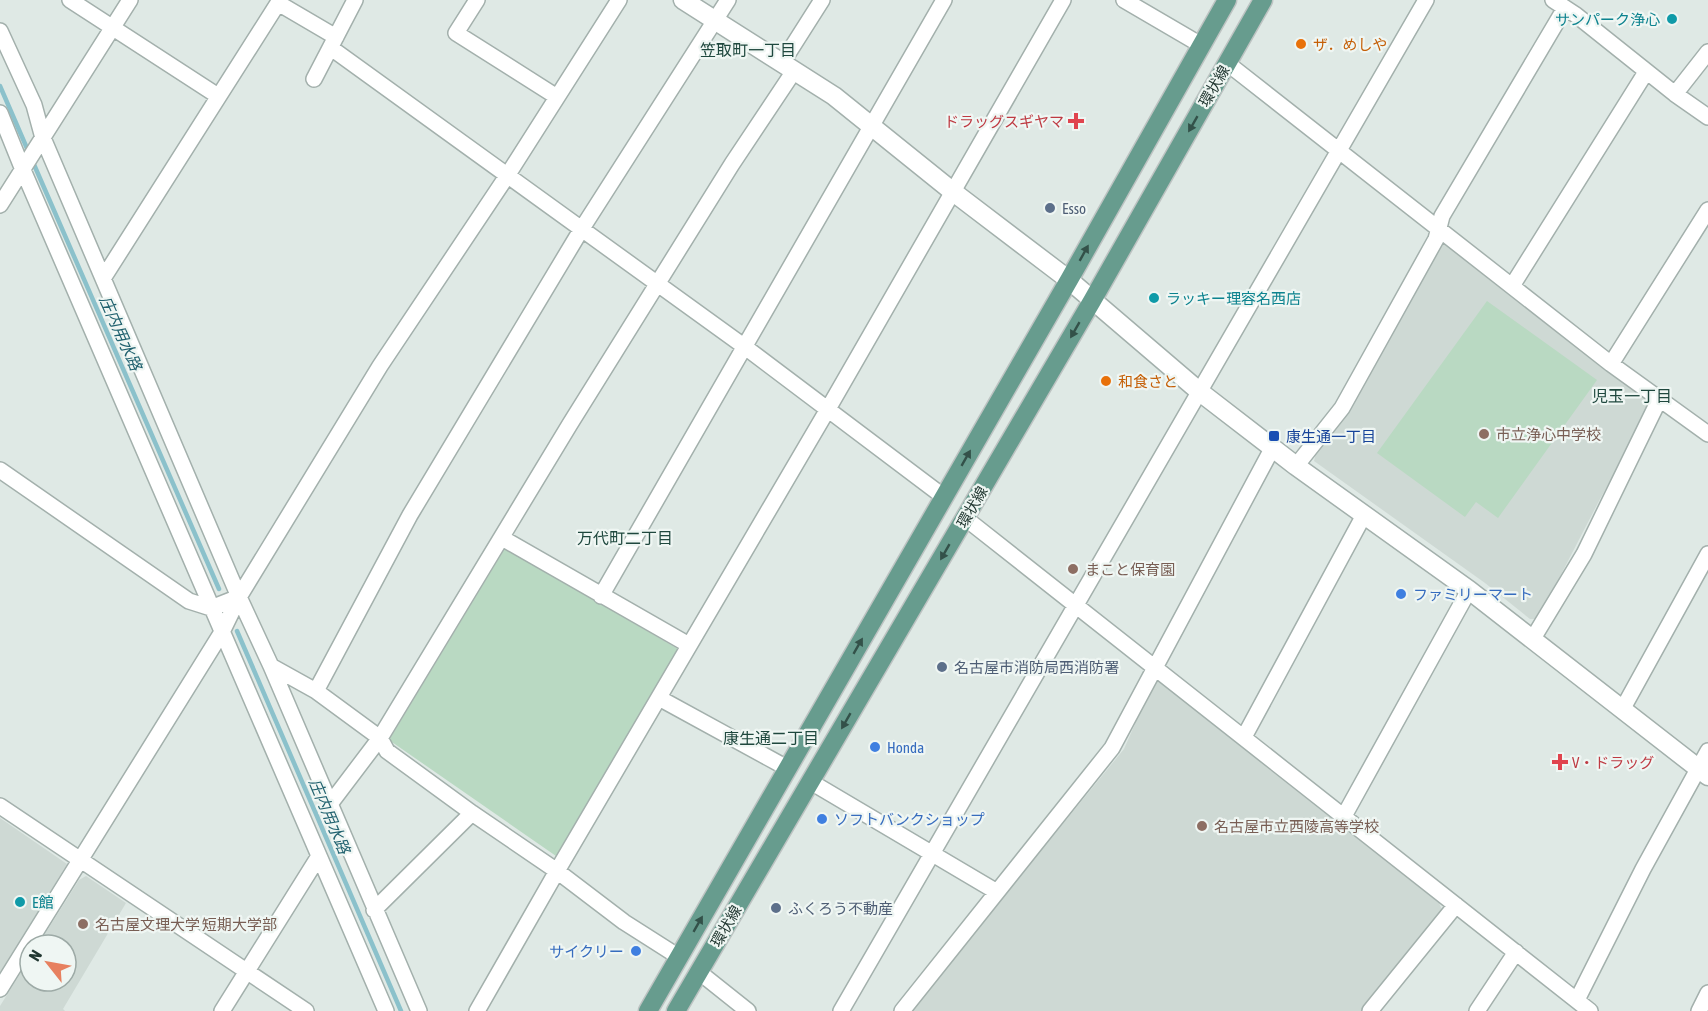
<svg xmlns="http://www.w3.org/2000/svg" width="1708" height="1011" viewBox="0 0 1708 1011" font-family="'Asap Condensed','Noto Sans JP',sans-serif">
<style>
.built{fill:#ced9d4}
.green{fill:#b9d9c2}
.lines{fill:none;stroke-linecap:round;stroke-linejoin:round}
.stream{stroke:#8bc1cb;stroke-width:4.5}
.minor-casing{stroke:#a3b0ac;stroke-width:18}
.tertiary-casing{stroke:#a3b0ac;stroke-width:21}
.primary-casing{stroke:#bdc3c2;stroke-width:21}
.minor{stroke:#fff;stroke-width:15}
.tertiary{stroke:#fff;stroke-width:18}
.primary{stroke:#679c8e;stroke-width:18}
.oneway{fill:#335149}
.culture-dot{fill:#0f9aa8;stroke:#eff6f3;stroke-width:2}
.food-dot{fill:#e8710a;stroke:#eff6f3;stroke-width:2}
.health-dot{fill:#e0444e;stroke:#eff6f3;stroke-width:2}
.service-dot{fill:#5c6f8a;stroke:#eff6f3;stroke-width:2}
.education-dot{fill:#8d6e63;stroke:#eff6f3;stroke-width:2}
.transit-dot{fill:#1a4fb4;stroke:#eff6f3;stroke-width:2}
.shop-dot{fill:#3f7fe0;stroke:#eff6f3;stroke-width:2}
.labels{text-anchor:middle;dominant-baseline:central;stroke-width:4.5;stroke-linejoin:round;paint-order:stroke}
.culture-label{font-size:15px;fill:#0d838f;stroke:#eff6f3;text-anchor:start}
.food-label{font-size:15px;fill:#c56008;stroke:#eff6f3;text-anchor:start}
.street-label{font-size:15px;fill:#223832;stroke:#eff6f3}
.health-label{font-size:15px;fill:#be3a42;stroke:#eff6f3;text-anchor:end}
.service-label{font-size:15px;fill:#4e5e75;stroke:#eff6f3;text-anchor:start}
.education-label{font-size:15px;fill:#785e54;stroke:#eff6f3;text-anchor:start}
.transit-label{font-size:15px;fill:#164399;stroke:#eff6f3;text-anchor:start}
.shop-label{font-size:15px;fill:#366cbe;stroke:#eff6f3;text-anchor:start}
.neighbourhood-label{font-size:16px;fill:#1f483e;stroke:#eff6f3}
.water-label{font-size:16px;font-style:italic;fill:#21626f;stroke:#eff6f3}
</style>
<rect width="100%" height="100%" fill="#dfe9e5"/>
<path class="built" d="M 1446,242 L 1607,370 L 1654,404 L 1600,499 L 1538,619 L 1530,619 L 1485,583 L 1314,461 L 1316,453 L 1440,245 Z
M 1161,679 L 1439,903 L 1443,912 L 1361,1011 L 910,1011 L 1124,749 L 1153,683 Z
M 0,818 L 67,864 L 0,974 Z
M 86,876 L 126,903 L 63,1009 L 65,1011 L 0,1011 L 0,1006 L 30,958 L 30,981 L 66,981 L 66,945 L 38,945 L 79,880 Z"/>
<path class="green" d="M 1487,301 L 1597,380 L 1498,518 L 1476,502 L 1465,517 L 1377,453 Z
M 505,548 L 678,649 L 556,856 L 389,740 Z"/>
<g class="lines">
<path class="stream" d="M 0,86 L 29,153
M 32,160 L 219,589
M 237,631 L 401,1011"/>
<g class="minor-casing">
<path id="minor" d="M 70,0 L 218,96
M 477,0 L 456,33 L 557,97
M 1124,0 L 1201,45
M 1553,0 L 1576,15 L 1675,94 L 1708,117
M 278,3 L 336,37
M 0,31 L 34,105 L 43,138 L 239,597 L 271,666 L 419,1011
M 331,48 L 745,347 L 944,497
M 782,63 L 822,0
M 1227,63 L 1611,364 L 1708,434
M 314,79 L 355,0
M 1675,94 L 1708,52
M 0,113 L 23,170 L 386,1011
M 0,205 L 130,0
M 104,277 L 280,0
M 1512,286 L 1646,72
M 1611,364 L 1708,210
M 1296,466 L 1342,408 L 1436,239 L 1442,216 L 1565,8
M 0,470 L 189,601 L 211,608 L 239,597
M 965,518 L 1590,1011
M 502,538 L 689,645
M 601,596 L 944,0
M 1532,640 L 1584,554 L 1659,400
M 271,666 L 316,691 L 380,738 L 387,751 L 472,813 L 557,871 L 624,922 L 679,957
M 316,691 L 410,515 L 581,230 L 728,0
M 659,698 L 787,768
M 1622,710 L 1708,554
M 1244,737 L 1364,515
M 811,782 L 997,892
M 330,804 L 380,738 L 570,424 L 732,164 L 794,71
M 0,806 L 306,1011
M 1344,816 L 1469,590
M 374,910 L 472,813
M 699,972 L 748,1011
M 0,989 L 222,632 L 239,597 L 380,366 L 507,176 L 619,0
M 1577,1000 L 1643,869 L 1708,751
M 222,1011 L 319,856
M 477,1011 L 557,871 L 828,409 L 1063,0
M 841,1011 L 1426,0
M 902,1011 L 1112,748 L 1273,447
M 1370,1011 L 1456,905
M 1477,1011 L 1516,952
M 1699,1011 L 1708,993"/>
</g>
<g class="tertiary-casing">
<path id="tertiary" d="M 683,0 L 834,96 L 952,191 L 1069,280 L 1200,392 L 1296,466 L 1469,590 L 1708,776"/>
</g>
<g class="primary-casing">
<path id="primary" d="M 648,1011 L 1069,280 L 1227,0
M 676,1011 L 1092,301 L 1263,0"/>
</g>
<use href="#minor" class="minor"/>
<use href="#tertiary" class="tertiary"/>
<use href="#primary" class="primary"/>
</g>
<defs><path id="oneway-solid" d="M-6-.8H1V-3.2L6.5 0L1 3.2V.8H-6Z" transform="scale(1.5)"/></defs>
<g class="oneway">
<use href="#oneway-solid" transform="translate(1193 124) rotate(120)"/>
<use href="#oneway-solid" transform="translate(1084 253) rotate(-61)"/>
<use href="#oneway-solid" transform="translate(1075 330) rotate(120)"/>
<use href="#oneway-solid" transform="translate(966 458) rotate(-60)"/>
<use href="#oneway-solid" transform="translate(945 552) rotate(120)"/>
<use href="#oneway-solid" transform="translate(858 646) rotate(-60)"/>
<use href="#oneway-solid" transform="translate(846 721) rotate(120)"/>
<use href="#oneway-solid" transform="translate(698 924) rotate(-60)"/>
</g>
<g class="culture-dot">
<circle cx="1672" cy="19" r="6"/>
<circle cx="1154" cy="298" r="6"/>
<circle cx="20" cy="902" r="6"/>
</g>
<g class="food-dot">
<circle cx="1301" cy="44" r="6"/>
<circle cx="1106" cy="381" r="6"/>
</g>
<g class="health-dot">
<path d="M1073 112h6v6h6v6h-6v6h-6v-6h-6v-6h6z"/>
<path d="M1557 753h6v6h6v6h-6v6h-6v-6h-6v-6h6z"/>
</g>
<g class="service-dot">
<circle cx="1050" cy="208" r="6"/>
<circle cx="942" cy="667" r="6"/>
<circle cx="776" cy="908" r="6"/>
</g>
<g class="education-dot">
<circle cx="1484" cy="434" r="6"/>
<circle cx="1073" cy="569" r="6"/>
<circle cx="1202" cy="826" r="6"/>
<circle cx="83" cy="924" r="6"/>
</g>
<rect class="transit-dot" x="1268" y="430" width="12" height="12" rx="3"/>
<g class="shop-dot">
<circle cx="1401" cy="594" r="6"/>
<circle cx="875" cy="747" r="6"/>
<circle cx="822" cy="819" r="6"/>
<circle cx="636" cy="951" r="6"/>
</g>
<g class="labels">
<g class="culture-label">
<text x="1660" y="19" text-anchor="end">サンパーク浄心</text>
<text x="1166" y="298">ラッキー理容名西店</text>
<text x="32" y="902">E館</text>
</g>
<g class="food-label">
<text x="1313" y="44">ザ．めしや</text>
<text x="1118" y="381">和食さと</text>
</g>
<g class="street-label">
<text transform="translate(1214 86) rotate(-60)">環状線</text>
<text transform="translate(972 507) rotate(-60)">環状線</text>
<text transform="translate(726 926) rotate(-60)">環状線</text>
</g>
<g class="health-label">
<text x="1064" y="121">ドラッグスギヤマ</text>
<text x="1572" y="762" text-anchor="start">V・ドラッグ</text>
</g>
<g class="service-label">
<text x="1062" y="208">Esso</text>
<text x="954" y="667">名古屋市消防局西消防署</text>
<text x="788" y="908">ふくろう不動産</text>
</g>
<g class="education-label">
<text x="1496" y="434">市立浄心中学校</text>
<text x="1085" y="569">まこと保育園</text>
<text x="1214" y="826">名古屋市立西陵高等学校</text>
<text x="95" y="924">名古屋文理大学 短期大学部</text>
</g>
<g class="transit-label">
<text x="1286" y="436">康生通一丁目</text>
</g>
<g class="shop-label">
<text x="1413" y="594">ファミリーマート</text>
<text x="887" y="747">Honda</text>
<text x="834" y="819">ソフトバンクショップ</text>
<text x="624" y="951" text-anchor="end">サイクリー</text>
</g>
<g class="neighbourhood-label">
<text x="748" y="50">笠取町一丁目</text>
<text x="1632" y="396">児玉一丁目</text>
<text x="625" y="538">万代町二丁目</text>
<text x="771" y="738">康生通二丁目</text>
</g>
<g class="water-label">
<text transform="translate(121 333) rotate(66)">庄内用水路</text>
<text transform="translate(330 816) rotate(67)">庄内用水路</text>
</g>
</g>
<g transform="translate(48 963) rotate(301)"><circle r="28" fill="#eff6f3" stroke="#9daaa6" stroke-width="1.5"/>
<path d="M0-4.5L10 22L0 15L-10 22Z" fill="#e7805f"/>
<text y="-9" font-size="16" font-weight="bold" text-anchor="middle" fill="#223832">N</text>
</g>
</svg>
